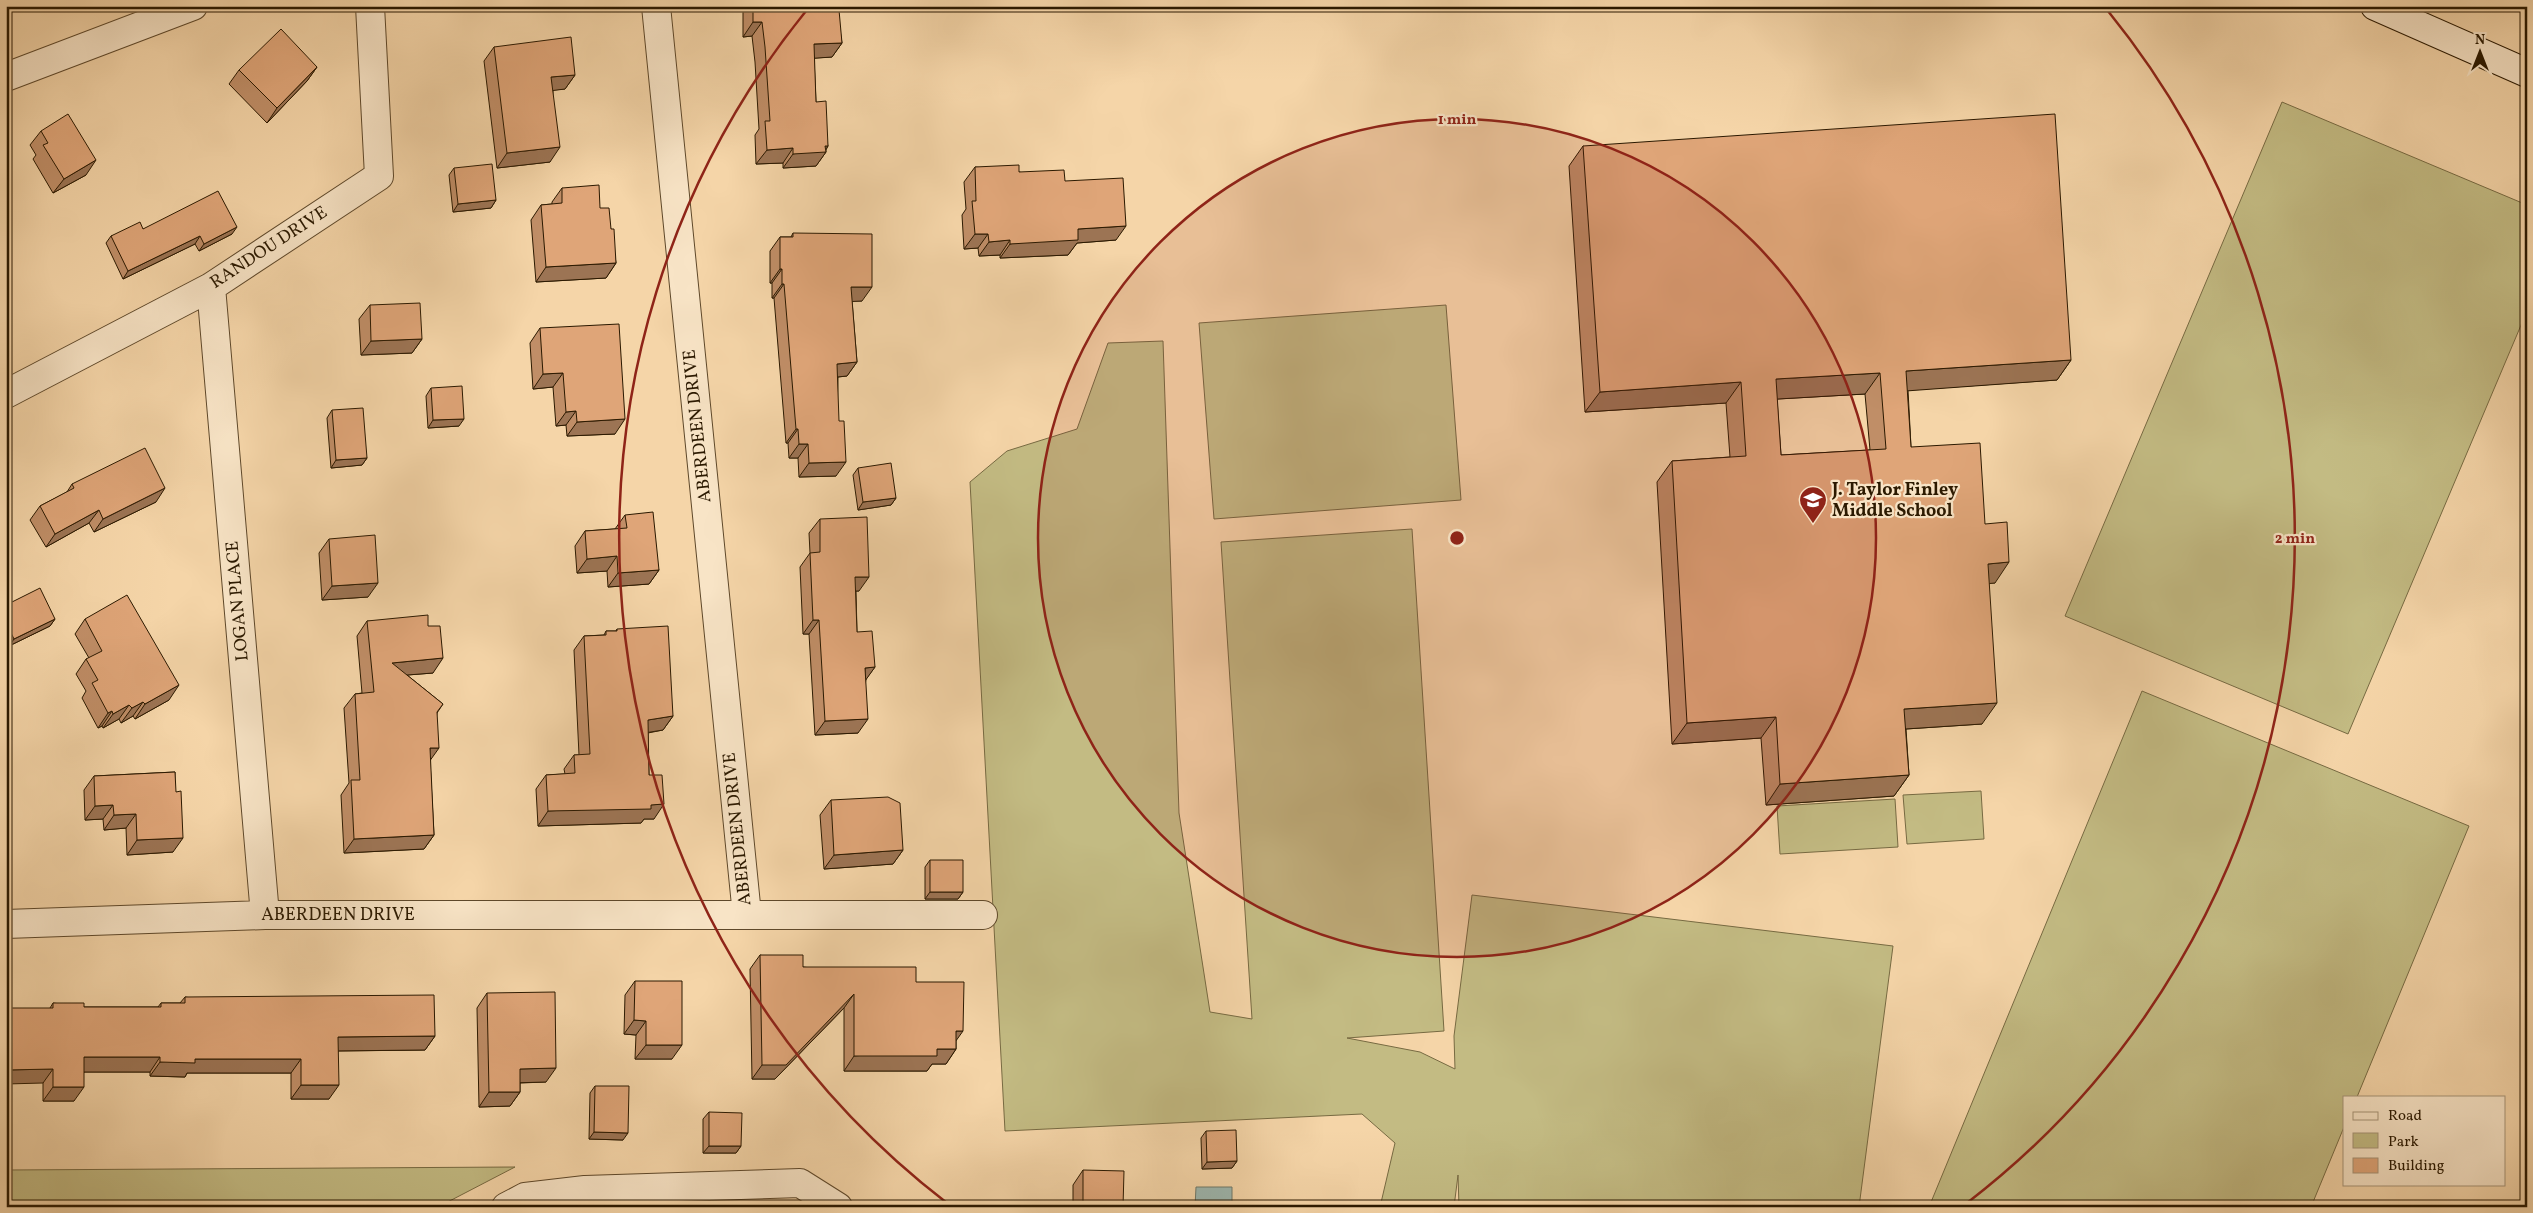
<svg xmlns="http://www.w3.org/2000/svg" width="2533" height="1213" viewBox="0 0 2533 1213" font-family="Vollkorn,serif">
<style>
.green{fill:#c3bb83;stroke:#776a42}
.water{fill:#9db7af;stroke:#6f7869}
.lines{fill:none;stroke-linecap:round;stroke-linejoin:round}
.minor-casing{stroke:#5e482a;stroke-width:30}
.secondary-casing{stroke:#2b1900;stroke-width:30}
.minor{stroke:#f8e4c6;stroke-width:28}
.secondary{stroke:#f8e4c6;stroke-width:28}
.wall{fill:#c08e67;stroke:#2b1900;fill-rule:evenodd}
.shaded-wall{fill:#9c7454;stroke:#2b1900}
.building{fill:#dfa578;stroke:#2b1900;fill-rule:evenodd}
.ring{fill:none;stroke:#8f2418;stroke-width:2.5}
.labels{text-anchor:middle;dominant-baseline:central;stroke-width:4.5;stroke-linejoin:round;paint-order:stroke}
.street-label{font-size:18px;fill:#2b1900;stroke:#f8e4c6}
.poi-label{font-size:18px;font-weight:bold;fill:#2b1900;stroke:#f8e4c6;text-anchor:start}
.centre{fill:#8f2418;stroke:#f8e4c6;stroke-width:2.5}
.ring-label{font-size:15px;text-anchor:middle;font-weight:bold;fill:#8f2418;stroke:#f8e4c6;stroke-width:4.5;stroke-linejoin:round;paint-order:stroke}
</style>
<rect width="100%" height="100%" fill="#f5d5a8"/>
<filter id="stains"><feTurbulence type="fractalNoise" baseFrequency=".004" numOctaves="4"/><feColorMatrix values="0 0 0 0 .2 0 0 0 0 .09 0 0 0 0 .02 0 0 0 .5 -.17"/></filter>
<radialGradient id="worn" r=".72"><stop offset=".6" stop-color="#630" stop-opacity="0"/><stop offset="1" stop-color="#630" stop-opacity=".3"/></radialGradient>
<path class="green" d="M 2282,102 L 2527,205 L 2527,311 L 2348,734 L 2065,616 Z
M 1446,305 L 1461,500 L 1214,519 L 1199,323 Z
M 1163,341 L 1179,813 L 1210,1012 L 1252,1019 L 1221,542 L 1412,529 L 1444,1031 L 1347,1038 L 1420,1052 L 1455,1069 L 1454,1036 L 1472,895 L 1893,946 L 1859,1207 L 1459,1207 L 1458,1175 L 1454,1207 L 1380,1207 L 1395,1143 L 1362,1114 L 1005,1131 L 970,482 L 1007,451 L 1077,429 L 1108,343 Z
M 2142,691 L 2469,826 L 2357,1097 L 2344,1097 L 2344,1127 L 2311,1207 L 1929,1207 Z
M 1981,791 L 1984,839 L 1907,844 L 1903,795 Z
M 1895,799 L 1898,847 L 1780,854 L 1777,806 Z
M 515,1167 L 438,1207 L 6,1207 L 6,1170 Z"/>
<path class="water" d="M 1196,1187 L 1232,1187 L 1232,1207 L 1195,1207 Z"/>
<g class="lines">
<g class="minor-casing">
<path id="minor" d="M 656,6 L 747,915
M 6,77 L 193,6
M 211,287 L 265,915
M 6,394 L 211,287 L 379,176 L 370,6
M 6,924 L 265,915 L 983,915
M 506,1207 L 525,1197 L 585,1190 L 800,1183 L 838,1207"/>
</g>
<g class="secondary-casing">
<path id="secondary" d="M 2375,6 L 2527,73"/>
</g>
<use href="#minor" class="minor"/>
<use href="#secondary" class="secondary"/>
</g>
<path class="wall" d="M 743,6 L 836,6 L 842,43 L 832,57 L 814,58 L 816,102 L 828,146 L 826,150 L 826,152 L 816,166 L 783,168 L 783,163 L 756,164 L 755,135 L 759,129 L 755,62 L 752,36 L 743,37 Z
M 494,47 L 575,75 L 565,89 L 553,90 L 550,162 L 497,168 L 484,61 Z
M 317,67 L 307,81 L 267,123 L 229,84 L 239,70 Z
M 41,131 L 86,175 L 53,193 L 33,159 L 36,155 L 30,145 Z
M 1583,146 L 2071,360 L 2057,380 L 1908,390 L 1911,447 L 1985,524 L 1995,583 L 1989,583 L 1982,724 L 1906,729 L 1909,775 L 1894,796 L 1766,805 L 1761,738 L 1672,744 L 1657,482 L 1672,461 L 1730,457 L 1726,403 L 1585,412 L 1569,166 ZM 1865,394 L 1870,450 L 1781,455 L 1777,399 Z
M 975,167 L 1019,172 L 1065,181 L 1116,240 L 1077,243 L 1068,255 L 1000,258 L 1000,255 L 979,256 L 978,248 L 964,249 L 962,215 L 966,209 L 964,182 Z
M 454,168 L 496,200 L 491,208 L 453,212 L 449,175 Z
M 562,188 L 600,208 L 611,229 L 616,263 L 606,278 L 536,282 L 531,220 L 541,205 L 552,204 L 552,202 Z
M 143,229 L 232,234 L 199,251 L 195,244 L 123,279 L 106,243 L 111,236 Z
M 793,233 L 862,301 L 852,301 L 857,362 L 847,376 L 838,377 L 836,476 L 799,477 L 798,458 L 789,458 L 788,443 L 786,443 L 774,298 L 772,298 L 772,283 L 770,283 L 770,251 L 780,237 L 791,237 Z
M 370,305 L 422,339 L 412,353 L 361,355 L 359,319 Z
M 540,328 L 615,434 L 567,436 L 566,425 L 556,426 L 553,387 L 533,389 L 530,343 Z
M 431,388 L 459,426 L 428,428 L 426,396 Z
M 332,410 L 367,458 L 362,465 L 331,468 L 327,418 Z
M 858,468 L 896,498 L 891,505 L 858,510 L 853,475 Z
M 72,484 L 156,502 L 94,532 L 89,523 L 46,547 L 30,520 L 40,506 L 67,492 Z
M 625,515 L 659,570 L 649,584 L 608,587 L 607,571 L 577,573 L 575,546 L 585,531 L 615,529 Z
M 820,519 L 859,591 L 856,591 L 857,632 L 875,667 L 866,679 L 858,733 L 815,735 L 809,634 L 803,634 L 800,567 L 810,553 L 809,533 Z
M 329,539 L 368,597 L 322,600 L 319,553 Z
M 6,605 L 55,619 L 50,626 L 9,646 L 6,640 Z
M 85,619 L 169,700 L 135,719 L 133,716 L 121,723 L 119,719 L 103,728 L 102,726 L 98,728 L 82,698 L 86,691 L 76,674 L 86,659 L 89,658 L 75,634 Z
M 367,621 L 428,626 L 433,673 L 407,675 L 443,704 L 437,713 L 430,761 L 434,835 L 424,849 L 344,853 L 341,795 L 349,783 L 344,708 L 355,694 L 362,693 L 357,636 Z
M 617,629 L 673,716 L 663,730 L 648,733 L 649,775 L 654,819 L 644,819 L 641,823 L 538,826 L 536,789 L 546,775 L 565,774 L 564,769 L 574,755 L 579,755 L 574,650 L 584,636 L 604,635 L 606,631 L 616,631 Z
M 175,772 L 173,852 L 127,855 L 126,828 L 104,830 L 103,819 L 85,820 L 84,790 L 94,776 Z
M 831,800 L 903,850 L 893,864 L 824,869 L 820,815 Z
M 930,860 L 963,892 L 958,899 L 925,899 L 925,867 Z
M 760,955 L 803,967 L 916,982 L 956,1041 L 956,1049 L 946,1064 L 932,1064 L 927,1071 L 844,1071 L 844,1008 L 775,1079 L 752,1079 L 750,969 Z
M 635,981 L 672,1059 L 635,1059 L 636,1035 L 624,1034 L 625,995 Z
M 487,993 L 546,1082 L 520,1083 L 520,1092 L 510,1106 L 479,1107 L 477,1008 Z
M 185,997 L 435,1036 L 425,1050 L 338,1051 L 329,1099 L 291,1099 L 291,1073 L 187,1073 L 185,1077 L 150,1076 L 150,1072 L 84,1072 L 74,1101 L 43,1101 L 43,1083 L 50,1008 L 53,1003 L 84,1007 L 158,1007 L 161,1003 L 180,1003 Z
M 595,1086 L 623,1140 L 589,1139 L 590,1093 Z
M 709,1112 L 741,1146 L 736,1153 L 703,1153 L 703,1119 Z
M 1206,1131 L 1237,1161 L 1232,1168 L 1202,1169 L 1201,1138 Z
M 1083,1170 L 1123,1207 L 1073,1207 L 1073,1185 Z"/>
<path class="shaded-wall" d="M 753,22 L 762,22 L 752,36 L 743,37 Z
M 842,43 L 832,57 L 804,59 L 814,44 Z
M 317,67 L 307,81 L 267,123 L 277,108 Z
M 575,75 L 565,89 L 541,92 L 551,77 Z
M 825,146 L 828,146 L 824,152 L 826,152 L 816,166 L 783,168 L 793,154 Z
M 560,147 L 550,162 L 497,168 L 507,153 Z
M 793,148 L 783,163 L 756,164 L 767,150 Z
M 96,160 L 86,175 L 53,193 L 64,179 Z
M 496,200 L 491,208 L 453,212 L 458,204 Z
M 1126,226 L 1116,240 L 1077,243 L 1068,255 L 1000,258 L 1010,244 L 1078,229 Z
M 237,227 L 232,234 L 199,251 L 204,244 Z
M 975,234 L 988,234 L 978,248 L 964,249 Z
M 200,236 L 195,244 L 123,279 L 128,271 Z
M 1010,240 L 1000,255 L 979,256 L 989,242 Z
M 616,263 L 606,278 L 536,282 L 546,267 Z
M 780,269 L 782,269 L 772,283 L 770,283 Z
M 782,284 L 784,284 L 774,298 L 772,298 Z
M 851,287 L 872,287 L 862,301 L 841,302 Z
M 422,339 L 412,353 L 361,355 L 371,341 Z
M 2071,360 L 2057,380 L 1892,392 L 1906,371 Z
M 857,362 L 847,376 L 827,378 L 837,364 Z
M 563,373 L 553,387 L 533,389 L 543,374 Z
M 1880,373 L 1865,394 L 1761,400 L 1776,379 Z
M 1741,382 L 1726,403 L 1585,412 L 1600,392 Z
M 576,411 L 566,425 L 556,426 L 566,412 Z
M 464,419 L 459,426 L 428,428 L 433,420 Z
M 625,419 L 615,434 L 567,436 L 577,422 Z
M 796,429 L 798,429 L 788,443 L 786,443 Z
M 799,444 L 808,444 L 798,458 L 789,458 Z
M 367,458 L 362,465 L 331,468 L 336,460 Z
M 846,462 L 836,476 L 799,477 L 809,463 Z
M 165,488 L 156,502 L 94,532 L 103,519 Z
M 896,498 L 891,505 L 858,510 L 863,502 Z
M 99,510 L 89,523 L 46,547 L 55,534 Z
M 617,556 L 607,571 L 577,573 L 587,559 Z
M 2009,562 L 1995,583 L 1973,585 L 1988,564 Z
M 659,570 L 649,584 L 608,587 L 618,573 Z
M 855,577 L 869,577 L 859,591 L 845,591 Z
M 378,583 L 368,597 L 322,600 L 332,586 Z
M 55,619 L 50,626 L 9,646 L 14,639 Z
M 813,620 L 819,620 L 809,634 L 803,634 Z
M 443,658 L 433,673 L 382,677 L 392,663 Z
M 875,667 L 865,681 L 865,668 Z
M 179,685 L 169,700 L 135,719 L 145,704 Z
M 143,702 L 133,716 L 121,723 L 132,708 Z
M 1997,703 L 1982,724 L 1890,730 L 1904,709 Z
M 129,705 L 119,719 L 103,728 L 113,714 Z
M 112,711 L 102,726 L 98,728 L 108,713 Z
M 673,716 L 663,730 L 638,734 L 648,720 Z
M 1776,717 L 1761,738 L 1672,744 L 1687,723 Z
M 868,719 L 858,733 L 815,735 L 825,721 Z
M 430,748 L 439,748 L 429,762 Z
M 1909,775 L 1894,796 L 1766,805 L 1780,784 Z
M 664,804 L 654,819 L 644,819 L 641,823 L 538,826 L 548,811 Z
M 113,805 L 103,819 L 85,820 L 95,806 Z
M 136,814 L 126,828 L 104,830 L 114,815 Z
M 434,835 L 424,849 L 344,853 L 354,839 Z
M 183,838 L 173,852 L 127,855 L 137,840 Z
M 903,850 L 893,864 L 824,869 L 834,855 Z
M 930,892 L 963,892 L 958,899 L 925,899 Z
M 854,994 L 844,1008 L 775,1079 L 752,1079 L 762,1065 Z
M 634,1020 L 646,1021 L 636,1035 L 624,1034 Z
M 956,1031 L 963,1031 L 953,1045 Z
M 435,1036 L 425,1050 L 328,1051 L 338,1037 Z
M 646,1045 L 682,1045 L 672,1059 L 635,1059 Z
M 937,1049 L 956,1049 L 946,1064 L 932,1064 L 927,1071 L 844,1071 L 854,1056 Z
M 84,1057 L 160,1057 L 150,1072 L 74,1072 Z
M 195,1059 L 301,1059 L 291,1073 L 187,1073 L 185,1077 L 150,1076 L 160,1062 Z
M 556,1068 L 546,1082 L 510,1083 L 520,1069 Z
M 53,1069 L 43,1083 L 6,1084 L 6,1070 Z
M 301,1085 L 339,1085 L 329,1099 L 291,1099 Z
M 53,1087 L 84,1087 L 74,1101 L 43,1101 Z
M 489,1092 L 520,1092 L 510,1106 L 479,1107 Z
M 594,1132 L 628,1133 L 623,1140 L 589,1139 Z
M 709,1146 L 741,1146 L 736,1153 L 703,1153 Z
M 1237,1161 L 1232,1168 L 1202,1169 L 1207,1162 Z"/>
<path class="building" d="M 753,6 L 836,6 L 836,10 L 839,10 L 842,43 L 814,44 L 816,102 L 826,101 L 828,146 L 825,146 L 826,152 L 793,154 L 793,148 L 767,150 L 765,121 L 770,121 L 765,47 L 762,22 L 753,22 Z
M 281,29 L 317,67 L 277,108 L 239,70 Z
M 571,37 L 575,75 L 551,77 L 560,147 L 507,153 L 494,47 Z
M 68,114 L 96,160 L 64,179 L 43,145 L 48,143 L 41,131 Z
M 2055,114 L 2071,360 L 1906,371 L 1911,447 L 1980,443 L 1985,524 L 2007,522 L 2009,562 L 1988,564 L 1997,703 L 1904,709 L 1909,775 L 1780,784 L 1776,717 L 1687,723 L 1672,461 L 1746,456 L 1741,382 L 1600,392 L 1583,146 ZM 1880,373 L 1886,449 L 1781,455 L 1776,379 Z
M 492,164 L 496,200 L 458,204 L 454,168 Z
M 1019,165 L 1019,172 L 1064,170 L 1065,181 L 1123,178 L 1126,226 L 1078,229 L 1078,240 L 1010,244 L 1010,240 L 989,242 L 988,234 L 975,234 L 972,201 L 976,201 L 975,167 Z
M 599,185 L 600,208 L 609,208 L 611,229 L 614,229 L 616,263 L 546,267 L 541,205 L 562,203 L 562,188 Z
M 218,191 L 237,227 L 204,244 L 200,236 L 128,271 L 111,236 L 140,222 L 143,229 Z
M 793,233 L 872,234 L 872,287 L 851,287 L 857,362 L 837,364 L 839,421 L 844,421 L 846,462 L 809,463 L 808,444 L 799,444 L 798,429 L 796,429 L 784,284 L 782,284 L 782,269 L 780,269 L 780,237 L 793,237 Z
M 420,303 L 422,339 L 371,341 L 370,305 Z
M 619,324 L 625,419 L 577,422 L 576,411 L 566,412 L 563,373 L 543,374 L 540,328 Z
M 462,386 L 464,419 L 433,420 L 431,388 Z
M 363,408 L 367,458 L 336,460 L 332,410 Z
M 145,448 L 165,488 L 103,519 L 99,510 L 55,534 L 40,506 L 74,488 L 72,484 Z
M 891,463 L 896,498 L 863,502 L 858,468 Z
M 653,512 L 659,570 L 618,573 L 617,556 L 587,559 L 585,531 L 627,528 L 625,515 Z
M 867,517 L 869,577 L 855,577 L 857,632 L 872,631 L 875,667 L 865,668 L 868,719 L 825,721 L 819,620 L 813,620 L 810,553 L 820,552 L 820,519 Z
M 375,535 L 378,583 L 332,586 L 329,539 Z
M 40,588 L 55,619 L 14,639 L 6,623 L 6,605 Z
M 127,595 L 179,685 L 145,704 L 143,702 L 132,708 L 129,705 L 113,714 L 112,711 L 108,713 L 92,683 L 98,680 L 86,659 L 102,651 L 85,619 Z
M 428,615 L 428,626 L 440,626 L 443,658 L 392,663 L 443,704 L 437,712 L 439,748 L 430,748 L 434,835 L 354,839 L 351,780 L 360,780 L 355,694 L 374,692 L 367,621 Z
M 668,626 L 673,716 L 648,720 L 649,775 L 662,775 L 664,804 L 651,805 L 651,809 L 548,811 L 546,775 L 575,773 L 574,755 L 590,754 L 584,636 L 606,635 L 606,631 L 617,631 L 617,629 Z
M 175,772 L 176,792 L 181,791 L 183,838 L 137,840 L 136,814 L 114,815 L 113,805 L 95,806 L 94,776 Z
M 888,797 L 900,803 L 903,850 L 834,855 L 831,800 Z
M 930,860 L 963,860 L 963,892 L 930,892 Z
M 760,955 L 803,955 L 803,967 L 916,967 L 916,982 L 964,982 L 963,1031 L 956,1031 L 956,1049 L 937,1049 L 937,1056 L 854,1056 L 854,994 L 786,1065 L 762,1065 Z
M 635,981 L 682,981 L 682,1045 L 646,1045 L 646,1021 L 634,1020 Z
M 555,992 L 556,1068 L 520,1069 L 520,1092 L 489,1092 L 487,993 Z
M 434,995 L 435,1036 L 338,1037 L 339,1085 L 301,1085 L 301,1059 L 195,1059 L 195,1063 L 160,1062 L 160,1057 L 84,1057 L 84,1087 L 53,1087 L 53,1069 L 6,1070 L 6,1008 L 53,1008 L 53,1003 L 84,1003 L 84,1007 L 161,1007 L 161,1003 L 185,1003 L 185,997 Z
M 595,1086 L 629,1086 L 628,1133 L 594,1132 Z
M 709,1112 L 742,1113 L 741,1146 L 709,1146 Z
M 1236,1130 L 1237,1161 L 1207,1162 L 1206,1131 Z
M 1083,1170 L 1124,1171 L 1123,1207 L 1083,1207 Z"/>
<circle cx="1457" cy="538" r="419" fill="#8f2418" fill-opacity=".12"/>
<g class="ring">
<circle cx="1457" cy="538" r="419"/>
<path d="M947 1203A838 838 0 0 1 806 11M2108 11A838 838 0 0 1 1967 1203"/>
</g>
<defs>
<g id="school-pin" transform="scale(1.4375)"><path d="M0 17L-7.5 6A9.5 9.5 0 1 1 7.5 6Z" fill="#8f2418" stroke="#f8e4c6"/><path d="M0-5L7-2L0 1L-7-2ZM-4 1L0 2.5L4 1V4Q0 6-4 4Z" fill="#fff"/></g>
</defs>
<g fill-rule="evenodd">
<use href="#school-pin" x="1813" y="500"/>
</g>
<g class="labels">
<g class="street-label">
<text transform="translate(269 248) rotate(-33)">RANDOU DRIVE</text>
<text transform="translate(698 426) rotate(-96)">ABERDEEN DRIVE</text>
<text transform="translate(238 601) rotate(-95)">LOGAN PLACE</text>
<text transform="translate(738 829) rotate(-96)">ABERDEEN DRIVE</text>
<text x="338" y="915">ABERDEEN DRIVE</text>
</g>
<g class="poi-label">
<text x="1832" y="490">J. Taylor Finley<tspan x="1832" dy="21">Middle School</tspan></text>
</g>
</g>
<circle cx="1457" cy="538" r="8" class="centre"/>
<g class="ring-label">
<text x="1457" y="124">1 min</text>
<text x="2295" y="543">2 min</text>
</g>
<rect width="2533" height="1213" fill="none" stroke="#f5d5a8" stroke-width="25"/>
<rect x="8" y="8" width="2518" height="1198" fill="none" stroke="#2b1900" stroke-width="2.5"/>
<rect x="12" y="12" width="2508" height="1188" fill="none" stroke="#2b1900"/>
<rect x="2343" y="1096" width="162" height="90" fill="#f8e4c6" stroke="#a69377"/>
<rect x="2353" y="1112" width="25" height="8" fill="#f8e4c6" stroke="#a69377"/>
<text x="2388" y="1120" font-size="15" fill="#2b1900">Road</text>
<rect x="2353" y="1133" width="25" height="15" fill="#c3bb83" stroke="#a69377"/>
<text x="2388" y="1146" font-size="15" fill="#2b1900">Park</text>
<rect x="2353" y="1158" width="25" height="15" fill="#dfa578" stroke="#a69377"/>
<text x="2388" y="1170" font-size="15" fill="#2b1900">Building</text>
<g transform="translate(2480 52)" stroke="#f8e4c6" stroke-width="4" paint-order="stroke">
<path d="M0-4L9 19L0 12L-9 19Z" fill="#2b1900"/>
<text y="-8" font-size="14" font-weight="bold" text-anchor="middle" fill="#2b1900">N</text>
</g>
<rect width="100%" height="100%" filter="url(#stains)"/>
<rect width="100%" height="100%" fill="url(#worn)"/>
</svg>
